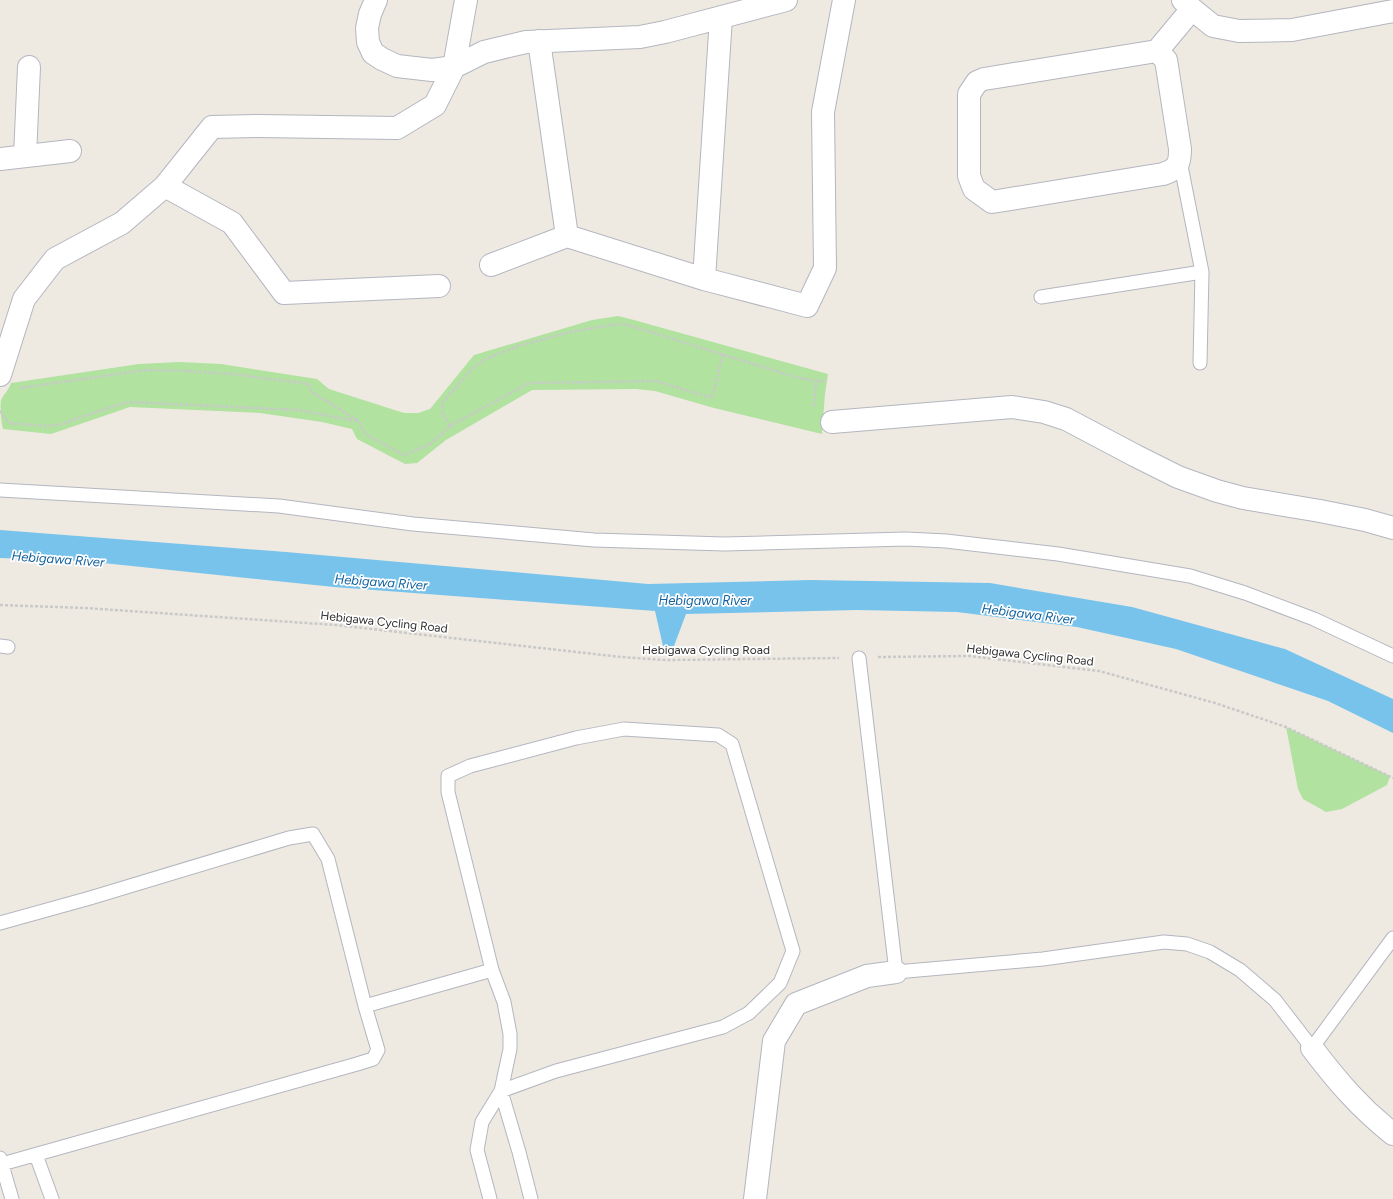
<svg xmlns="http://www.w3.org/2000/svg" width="1393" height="1199" viewBox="0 0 1393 1199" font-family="Figtree,sans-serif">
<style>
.green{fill:#b1e2a0}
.water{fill:#78c3ec}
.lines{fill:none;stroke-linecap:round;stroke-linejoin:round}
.lane-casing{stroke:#b4b6c0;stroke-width:15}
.street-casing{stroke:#b4b6c0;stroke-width:24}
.path{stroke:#c9c9c9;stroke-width:2.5;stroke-dasharray:3 2;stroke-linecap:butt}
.lane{stroke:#fff;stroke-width:13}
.street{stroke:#fff;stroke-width:22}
.labels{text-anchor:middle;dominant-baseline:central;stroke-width:3.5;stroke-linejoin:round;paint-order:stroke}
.street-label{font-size:12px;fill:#2e2e2e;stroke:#fff}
.water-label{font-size:13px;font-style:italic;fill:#12619d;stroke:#fff}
</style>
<rect width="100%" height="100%" fill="#eeeae1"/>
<path class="green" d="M 618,316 L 634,320 L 828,374 L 825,394 L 822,434 L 714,408 L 655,391 L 636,389 L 532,390 L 446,440 L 417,463 L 405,464 L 357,439 L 352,429 L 322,422 L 260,413 L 130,407 L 51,434 L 3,429 C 1,422 0,407 1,400 C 4,394 9,390 11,383 L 139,364 L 179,362 L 221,364 L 317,379 L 329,389 L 404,413 L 418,413 L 430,409 L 474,355 L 592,320 Z
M 1286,727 L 1390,776 L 1387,785 L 1342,809 L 1326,812 L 1303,799 L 1298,789 Z"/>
<path class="water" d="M 0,530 L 286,552 L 648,584 L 811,580 L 990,583 L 1132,607 L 1285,649 L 1393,699 L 1393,733 L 1328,701 L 1176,649 L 1077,627 L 957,612 L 857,610 L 686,614 L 674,646 L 663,646 L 655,611 L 334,587 L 84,561 L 0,558 Z"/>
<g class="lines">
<g class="lane-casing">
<path id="lane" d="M 1180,161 L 1202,272 L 1200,363
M 1041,297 L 1202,272
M 0,490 L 279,506 L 413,524 L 594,540 L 724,544 L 906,539 L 946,541 L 1058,554 L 1190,576 L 1245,593 L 1314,619 L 1393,656
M 0,646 L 8,647
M 859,658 L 896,972 L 1043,959 L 1164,942 L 1187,944 L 1210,952 L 1240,970 L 1275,1000 L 1312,1048 L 1393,938
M 0,923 L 90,898 L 289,838 L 313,834 L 328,859 L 365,1006 L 378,1050 L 373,1059 L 357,1064 L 2,1164
M 365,1006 L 492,970
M 36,1155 L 52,1199
M 0,1158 L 12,1199
M 490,1199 L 477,1150 L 482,1122 L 501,1091 L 510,1049 L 510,1034 L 504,1002 L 492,970 L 448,792 L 448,776 L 470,766 L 576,738 L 624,729 L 718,735 L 732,744 L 793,951 L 780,983 L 749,1013 L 723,1027 L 556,1071 L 501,1091 L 519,1152 L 531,1199"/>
</g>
<g class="street-casing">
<path id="street" d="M 376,0 L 370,14 L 367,28 L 368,42 L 373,53 L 382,59 L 397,66 L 432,70 L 454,67 L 484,52 L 526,42 L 640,37 L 665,32 L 786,0
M 1183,0 L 1192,9 L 1213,26 L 1239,31 L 1292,30 L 1393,11
M 721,17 L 704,279 L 807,306 L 825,268 L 823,112 L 844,0
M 539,41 L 567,236 L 704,279
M 1157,51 L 1166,60 L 1180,149 C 1180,164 1178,169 1163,174 L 992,202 L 974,189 L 969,176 L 969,94 L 977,82 L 984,79 L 1157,51 L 1192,9
M 25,156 L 29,67
M 0,159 L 70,151
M 165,186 L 212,127 L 258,126 L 397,128 L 435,105 L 454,67 L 466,0
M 491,265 L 567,236
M 0,375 L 24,299 L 55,259 L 122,223 L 165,186 L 232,223 L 284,293 L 439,286
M 832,422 L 1012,407 L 1044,412 L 1066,419 L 1136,456 L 1178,477 L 1217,491 L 1243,498 L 1320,511 L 1365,520 L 1393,528
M 1312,1048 C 1337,1081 1360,1108 1393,1134
M 755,1199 L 774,1041 L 796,1004 L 867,976 L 896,972"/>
</g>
<path class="path" d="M 20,388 L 146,370 L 188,371 L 232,374 L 308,384 L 312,392 L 359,421 L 363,431 L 369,436 L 404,455 L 430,444 L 450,426 L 529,383 L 656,381 L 712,398 L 723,354
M 814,406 L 816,381
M 0,411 L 9,423 L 46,426 L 58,425 L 114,406 L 130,402 L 298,410 L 357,421
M 450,426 L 442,412 L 443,402 L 474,367 L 484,360 L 518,346 L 570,332 L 612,325 L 623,324 L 641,329 L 795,377 L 816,381 L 826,381
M 0,605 L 85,608 L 336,625 L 621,657 L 665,660 L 839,658
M 878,657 L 969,656 L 1099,671 L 1215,703 L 1286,727 L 1393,778"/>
<use href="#lane" class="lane"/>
<use href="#street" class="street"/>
</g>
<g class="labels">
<g class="street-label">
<text transform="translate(384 622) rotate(6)">Hebigawa Cycling Road</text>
<text x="706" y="650">Hebigawa Cycling Road</text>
<text transform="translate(1030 655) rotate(6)">Hebigawa Cycling Road</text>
</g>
<g class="water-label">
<text transform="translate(58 559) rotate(4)">Hebigawa River</text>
<text transform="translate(381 582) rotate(4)">Hebigawa River</text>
<text x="705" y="600">Hebigawa River</text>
<text transform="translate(1028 614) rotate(7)">Hebigawa River</text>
</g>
</g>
</svg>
